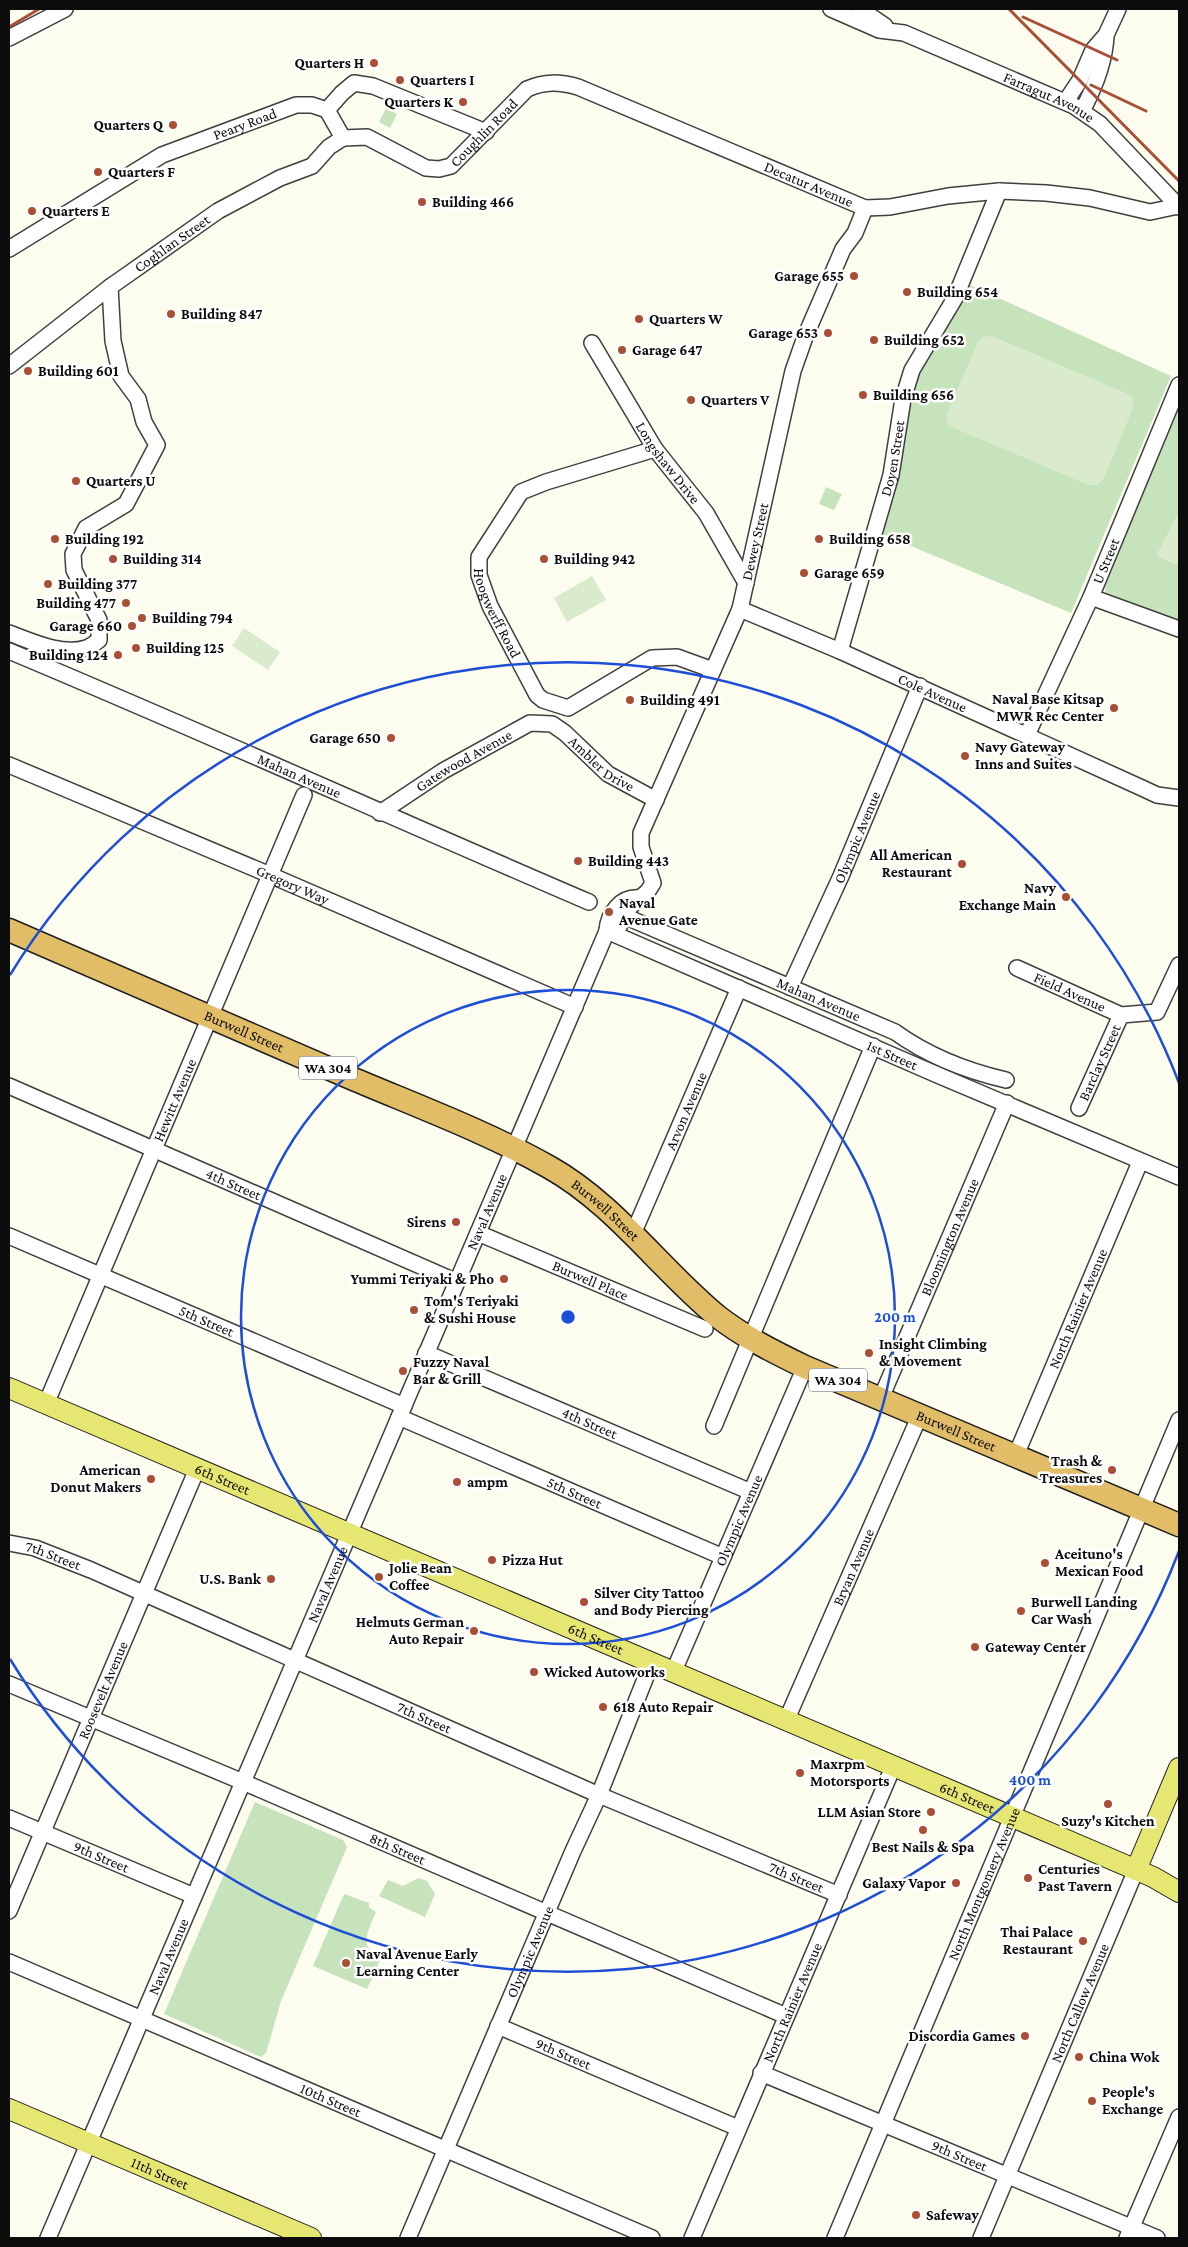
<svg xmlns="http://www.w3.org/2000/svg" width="1188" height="2247" viewBox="0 0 1188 2247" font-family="'Crimson Pro',serif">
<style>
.green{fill:#c6e3bc}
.pitch{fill:#d9ebcc}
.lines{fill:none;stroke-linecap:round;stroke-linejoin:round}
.minor-casing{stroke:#3f3f3f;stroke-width:18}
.major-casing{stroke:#1d1d1d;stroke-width:22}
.highway-casing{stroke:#1d1d1d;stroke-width:25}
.minor{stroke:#fff;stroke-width:15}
.major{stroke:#e6e773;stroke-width:20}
.highway{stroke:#e1bd67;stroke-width:22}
.rail{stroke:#aa4e36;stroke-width:3}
.ring{fill:none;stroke:#1d4ed8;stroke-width:2.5}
.poi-dot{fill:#aa4e36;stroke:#fff;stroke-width:2}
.labels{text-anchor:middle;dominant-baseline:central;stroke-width:5;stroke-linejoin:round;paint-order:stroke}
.shield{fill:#fff;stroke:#555;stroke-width:1}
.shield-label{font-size:14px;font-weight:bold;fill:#0c0c0c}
.poi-label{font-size:15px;font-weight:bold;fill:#0c0c0c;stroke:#fff;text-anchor:start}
.street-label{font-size:15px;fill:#0c0c0c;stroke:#fff}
.centre{fill:#1d4ed8;stroke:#fff;stroke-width:2.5}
.ring-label{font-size:15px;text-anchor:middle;font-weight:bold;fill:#1d4ed8;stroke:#fff;stroke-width:5;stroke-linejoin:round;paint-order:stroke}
</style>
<rect width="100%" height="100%" fill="#fcfdee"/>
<path class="green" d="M 386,108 L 397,114 L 390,128 L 379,122 Z
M 970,285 L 1171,376 L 1071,613 L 882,534 L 911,394 L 922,366 L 958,309 Z
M 1179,408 L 1179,623 L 1109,597 L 1106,594 L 1104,584 Z
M 826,487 L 842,494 L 834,510 L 819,504 Z
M 255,1802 L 343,1840 L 347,1847 L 281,2001 L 266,2053 L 261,2057 L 164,2014 Z
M 418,1878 L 427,1881 L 435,1894 L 425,1917 L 379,1896 L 388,1880 L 403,1886 Z
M 344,1894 L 369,1903 L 369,1907 L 376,1912 C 368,1931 358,1946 380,1960 L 367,1989 L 313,1966 Z"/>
<path class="pitch" d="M 992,336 L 1126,393 L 1133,399 L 1133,408 L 1104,478 L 1097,485 L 1088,485 L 952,427 L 947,422 L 947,413 L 978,342 L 984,337 Z
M 1179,511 L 1179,566 L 1158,557 L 1157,554 Z
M 592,576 L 606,600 L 567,622 L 554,598 Z
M 244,628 L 280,652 L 268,670 L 232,646 Z"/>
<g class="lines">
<g class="minor-casing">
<g id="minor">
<path id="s1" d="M 831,9 L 879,30 L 904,33 L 1074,106 L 1100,124 L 1179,207"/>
<path d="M 860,9 L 885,26"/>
<path d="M 9,38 L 65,9"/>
<path d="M 1066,101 L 1080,80 L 1093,50 L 1106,35 L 1118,9"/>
<path id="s2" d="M 327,110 L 343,138 L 367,137 L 426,168 L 439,169 L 451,166 L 527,89 C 545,81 560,82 578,87 L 865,208 L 890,207 L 948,196 L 999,191 L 1046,193 L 1090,198 L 1150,212 L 1178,206"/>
<path d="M 1082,111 C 1095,87 1105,62 1106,35"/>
<path id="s3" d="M 9,249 L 162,155 L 296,105 L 312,105 L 327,110 L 342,93 L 354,83 L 373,86 L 486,132"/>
<path id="s4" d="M 592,343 L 655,449 L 706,513 L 746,583"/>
<path id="s5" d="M 9,366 L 110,287 L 218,211 L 280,178 L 312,166 L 329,147 L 343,138"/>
<path id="s6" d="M 655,449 L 546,482 L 521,492 L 479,557 L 479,575 L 490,606 L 537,695 L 543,700 L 568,708 L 652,658 L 677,657 L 713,670"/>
<path d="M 1091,597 L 1179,629"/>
<path id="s7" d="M 740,609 L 840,651 L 1142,788 L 1157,795 L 1179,798"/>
<path d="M 9,633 C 31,641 62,656 86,648 C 90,647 95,643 99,640 L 99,620 L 74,570 L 73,554 L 86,528 L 126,504 L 157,445 L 144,422 L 138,399 L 121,376 L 113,341 L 110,287"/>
<path id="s8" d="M 9,651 C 203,732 395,819 589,902"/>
<path id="s9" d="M 840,651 L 891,475 L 903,399 L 912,370 L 955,298 L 999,191"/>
<path id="s10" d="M 1027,735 L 1091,597 L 1179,385"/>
<path id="s11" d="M 9,765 L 270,875 L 575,1007"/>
<path id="s12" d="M 380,813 L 443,771 L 530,723 L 552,724 L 565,733 L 608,774 L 656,800"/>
<path id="s13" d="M 631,919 L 895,1032 C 927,1055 967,1071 1006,1080"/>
<path id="s14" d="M 607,931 L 618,928 L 630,907 L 648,891 L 653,883 L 641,847 L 641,833 L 740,609 L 793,371 L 805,337 L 843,249 L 855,233 L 865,208"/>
<path id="s15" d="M 607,931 L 940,1076 L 1179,1177"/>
<path id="s16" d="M 1017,968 L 1121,1015"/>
<path id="s17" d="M 790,987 L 841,876 L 920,686"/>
<path id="s18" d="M 9,1086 L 457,1282"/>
<path id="s19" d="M 1079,1108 L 1121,1015 L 1157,1012 L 1179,965"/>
<path id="s20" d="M 478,1233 L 705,1329"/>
<path id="s21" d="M 633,1234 L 739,988"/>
<path id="s22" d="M 9,1236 L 404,1406"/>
<path id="s23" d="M 426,1353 L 751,1492"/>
<path id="s24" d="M 881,1398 L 1007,1103"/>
<path id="s25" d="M 46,1404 L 304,795"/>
<path id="s26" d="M 399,1417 L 723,1557"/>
<path d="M 714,1426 L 873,1046"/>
<path id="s27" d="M 1016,1455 L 1140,1162"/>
<path id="s28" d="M 9,1543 L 35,1548 L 91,1570 L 599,1795 L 839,1895"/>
<path id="s29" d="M 673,1673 L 805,1367"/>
<path id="s30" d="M 9,1684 L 243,1782 L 786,2016"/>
<path id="s31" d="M 786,1721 L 920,1415"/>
<path id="s32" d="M 9,1818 L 194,1896"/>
<path id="s33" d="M 9,1911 L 197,1469"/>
<path id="s34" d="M 9,1962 L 652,2238"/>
<path id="s35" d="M 498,2026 L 738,2128"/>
<path id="s36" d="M 761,2073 L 1157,2238"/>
<path id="s37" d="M 48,2238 L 607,931 C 608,913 621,896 640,898"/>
<path id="s38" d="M 408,2238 L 573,1851 L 599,1795 L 651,1664"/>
<path id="s39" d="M 692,2238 L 893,1767"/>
<path id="s40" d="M 835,2238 L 1179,1420"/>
<path id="s41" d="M 981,2238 L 1136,1870"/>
<path d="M 1127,2238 L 1179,2117"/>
</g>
</g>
<g class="major-casing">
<g id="major">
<path id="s42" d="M 9,1388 L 1153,1877 L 1179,1892"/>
<path d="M 1136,1870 L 1179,1768"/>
<path id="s43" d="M 9,2109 L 311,2238"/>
</g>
</g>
<g class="highway-casing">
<g id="highway">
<path id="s44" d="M 9,930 C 123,979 237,1028 351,1078 C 417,1106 487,1132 549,1167 C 615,1204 660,1269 717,1316 C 744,1337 774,1352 805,1367 L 1179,1525"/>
</g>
</g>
<use href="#minor" class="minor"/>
<use href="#major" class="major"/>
<use href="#highway" class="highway"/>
<path class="rail" d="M 1009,9 L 1179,181
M 1023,17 L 1117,60
M 9,27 L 39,9
M 1091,85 L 1146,111"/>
</g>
<g class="ring">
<circle cx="568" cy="1317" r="327"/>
<path d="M1179 1551A654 654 0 0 1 10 1659M10 975A654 654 0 0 1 1179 1083"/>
</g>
<g class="poi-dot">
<circle cx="374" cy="63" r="5"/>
<circle cx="400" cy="80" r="5"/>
<circle cx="463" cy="102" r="5"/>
<circle cx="173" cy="125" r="5"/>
<circle cx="98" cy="172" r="5"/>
<circle cx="422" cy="202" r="5"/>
<circle cx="32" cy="211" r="5"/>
<circle cx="854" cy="276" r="5"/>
<circle cx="907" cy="292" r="5"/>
<circle cx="171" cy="314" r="5"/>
<circle cx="639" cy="319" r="5"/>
<circle cx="828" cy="333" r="5"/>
<circle cx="874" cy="340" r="5"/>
<circle cx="622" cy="350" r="5"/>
<circle cx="28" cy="371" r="5"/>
<circle cx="863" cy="395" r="5"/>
<circle cx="691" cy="400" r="5"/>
<circle cx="76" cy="481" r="5"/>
<circle cx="55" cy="539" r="5"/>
<circle cx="819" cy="539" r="5"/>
<circle cx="113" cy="559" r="5"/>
<circle cx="544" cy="559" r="5"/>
<circle cx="804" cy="573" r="5"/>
<circle cx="48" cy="584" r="5"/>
<circle cx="126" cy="603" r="5"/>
<circle cx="142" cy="618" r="5"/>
<circle cx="132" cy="626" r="5"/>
<circle cx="136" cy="648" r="5"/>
<circle cx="118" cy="655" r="5"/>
<circle cx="630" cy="700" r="5"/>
<circle cx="1114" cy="708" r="5"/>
<circle cx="391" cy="738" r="5"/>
<circle cx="965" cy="756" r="5"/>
<circle cx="578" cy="861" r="5"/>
<circle cx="962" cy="864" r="5"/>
<circle cx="1066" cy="897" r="5"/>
<circle cx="609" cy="912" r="5"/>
<circle cx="456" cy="1222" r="5"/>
<circle cx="504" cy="1279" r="5"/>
<circle cx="414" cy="1310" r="5"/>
<circle cx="869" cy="1353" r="5"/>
<circle cx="403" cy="1371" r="5"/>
<circle cx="1112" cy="1470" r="5"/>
<circle cx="151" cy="1479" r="5"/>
<circle cx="457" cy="1482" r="5"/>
<circle cx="492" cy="1560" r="5"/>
<circle cx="1045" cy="1563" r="5"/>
<circle cx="379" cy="1577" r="5"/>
<circle cx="271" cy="1579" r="5"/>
<circle cx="584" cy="1602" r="5"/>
<circle cx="1021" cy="1611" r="5"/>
<circle cx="474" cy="1631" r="5"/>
<circle cx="975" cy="1647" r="5"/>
<circle cx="534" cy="1672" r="5"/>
<circle cx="603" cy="1707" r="5"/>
<circle cx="800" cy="1773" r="5"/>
<circle cx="1108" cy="1804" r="5"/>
<circle cx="931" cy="1812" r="5"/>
<circle cx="923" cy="1830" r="5"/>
<circle cx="1028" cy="1878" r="5"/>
<circle cx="956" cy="1883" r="5"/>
<circle cx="1083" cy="1941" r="5"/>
<circle cx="346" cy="1963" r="5"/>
<circle cx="1025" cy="2036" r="5"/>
<circle cx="1079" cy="2057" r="5"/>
<circle cx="1092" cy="2101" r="5"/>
<circle cx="916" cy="2215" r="5"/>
</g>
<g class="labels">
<g class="shield">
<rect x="299" y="1056.5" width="58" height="23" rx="4"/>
<rect x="809" y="1368.5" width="58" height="23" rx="4"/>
</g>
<g class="shield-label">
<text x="328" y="1068">WA 304</text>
<text x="838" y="1380">WA 304</text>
</g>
<g class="poi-label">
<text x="364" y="63" text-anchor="end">Quarters H</text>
<text x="410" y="80">Quarters I</text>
<text x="453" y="102" text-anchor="end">Quarters K</text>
<text x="163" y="125" text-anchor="end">Quarters Q</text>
<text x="108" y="172">Quarters F</text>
<text x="432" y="202">Building 466</text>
<text x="42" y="211">Quarters E</text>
<text x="844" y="276" text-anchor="end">Garage 655</text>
<text x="917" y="292">Building 654</text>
<text x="181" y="314">Building 847</text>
<text x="649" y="319">Quarters W</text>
<text x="818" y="333" text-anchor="end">Garage 653</text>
<text x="884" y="340">Building 652</text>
<text x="632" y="350">Garage 647</text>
<text x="38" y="371">Building 601</text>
<text x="873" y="395">Building 656</text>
<text x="701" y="400">Quarters V</text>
<text x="86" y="481">Quarters U</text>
<text x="65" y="539">Building 192</text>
<text x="829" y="539">Building 658</text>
<text x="123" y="559">Building 314</text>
<text x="554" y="559">Building 942</text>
<text x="814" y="573">Garage 659</text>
<text x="58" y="584">Building 377</text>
<text x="116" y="603" text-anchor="end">Building 477</text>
<text x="152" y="618">Building 794</text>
<text x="122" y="626" text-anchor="end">Garage 660</text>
<text x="146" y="648">Building 125</text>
<text x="108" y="655" text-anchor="end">Building 124</text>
<text x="1104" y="699" text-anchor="end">Naval Base Kitsap<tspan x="1104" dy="17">MWR Rec Center</tspan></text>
<text x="640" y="700">Building 491</text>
<text x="381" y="738" text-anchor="end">Garage 650</text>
<text x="975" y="747">Navy Gateway<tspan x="975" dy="17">Inns and Suites</tspan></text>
<text x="952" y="855" text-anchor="end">All American<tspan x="952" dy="17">Restaurant</tspan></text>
<text x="588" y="861">Building 443</text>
<text x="1056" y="888" text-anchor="end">Navy<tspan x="1056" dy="17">Exchange Main</tspan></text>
<text x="619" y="903">Naval<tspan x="619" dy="17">Avenue Gate</tspan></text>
<text x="446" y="1222" text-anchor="end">Sirens</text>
<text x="494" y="1279" text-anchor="end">Yummi Teriyaki &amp; Pho</text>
<text x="424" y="1301">Tom's Teriyaki<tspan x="424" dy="17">&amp; Sushi House</tspan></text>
<text x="879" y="1344">Insight Climbing<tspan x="879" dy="17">&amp; Movement</tspan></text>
<text x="413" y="1362">Fuzzy Naval<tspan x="413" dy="17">Bar &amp; Grill</tspan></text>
<text x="1102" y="1461" text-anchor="end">Trash &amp;<tspan x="1102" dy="17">Treasures</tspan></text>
<text x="141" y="1470" text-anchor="end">American<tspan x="141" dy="17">Donut Makers</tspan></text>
<text x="467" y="1482">ampm</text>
<text x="1055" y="1554">Aceituno's<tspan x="1055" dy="17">Mexican Food</tspan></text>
<text x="502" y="1560">Pizza Hut</text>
<text x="389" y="1568">Jolie Bean<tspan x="389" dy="17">Coffee</tspan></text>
<text x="261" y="1579" text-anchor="end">U.S. Bank</text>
<text x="594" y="1593">Silver City Tattoo<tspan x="594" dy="17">and Body Piercing</tspan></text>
<text x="1031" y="1602">Burwell Landing<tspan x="1031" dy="17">Car Wash</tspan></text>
<text x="464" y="1622" text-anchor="end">Helmuts German<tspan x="464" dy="17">Auto Repair</tspan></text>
<text x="985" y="1647">Gateway Center</text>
<text x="544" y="1672">Wicked Autoworks</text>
<text x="613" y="1707">618 Auto Repair</text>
<text x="810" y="1764">Maxrpm<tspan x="810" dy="17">Motorsports</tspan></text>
<text x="921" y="1812" text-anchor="end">LLM Asian Store</text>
<text x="1108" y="1821" text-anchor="middle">Suzy's Kitchen</text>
<text x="923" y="1847" text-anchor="middle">Best Nails &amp; Spa</text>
<text x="1038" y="1869">Centuries<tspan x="1038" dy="17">Past Tavern</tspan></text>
<text x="946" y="1883" text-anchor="end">Galaxy Vapor</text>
<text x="1073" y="1932" text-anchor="end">Thai Palace<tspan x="1073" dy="17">Restaurant</tspan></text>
<text x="356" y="1954">Naval Avenue Early<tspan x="356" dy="17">Learning Center</tspan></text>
<text x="1015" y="2036" text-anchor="end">Discordia Games</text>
<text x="1089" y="2057">China Wok</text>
<text x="1102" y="2092">People's<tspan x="1102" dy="17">Exchange</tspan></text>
<text x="926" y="2215">Safeway</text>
</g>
<g class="street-label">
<text stroke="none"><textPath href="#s1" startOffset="236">Farragut Avenue</textPath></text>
<text stroke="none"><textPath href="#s3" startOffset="268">Peary Road</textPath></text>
<text stroke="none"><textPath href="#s2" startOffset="195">Coughlin Road</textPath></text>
<text stroke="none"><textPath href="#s2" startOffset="559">Decatur Avenue</textPath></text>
<text stroke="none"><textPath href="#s5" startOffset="204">Coghlan Street</textPath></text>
<text stroke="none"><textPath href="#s9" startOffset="200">Doyen Street</textPath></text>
<text stroke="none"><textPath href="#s4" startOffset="142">Longshaw Drive</textPath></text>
<text stroke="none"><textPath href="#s14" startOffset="435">Dewey Street</textPath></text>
<text stroke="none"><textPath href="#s10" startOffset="191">U Street</textPath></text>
<text stroke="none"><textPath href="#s6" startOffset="278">Hoogwerff Road</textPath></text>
<text stroke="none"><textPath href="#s7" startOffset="210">Cole Avenue</textPath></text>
<text stroke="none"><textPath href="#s12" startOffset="99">Gatewood Avenue</textPath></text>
<text stroke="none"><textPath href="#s12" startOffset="261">Ambler Drive</textPath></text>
<text stroke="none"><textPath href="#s8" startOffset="316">Mahan Avenue</textPath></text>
<text stroke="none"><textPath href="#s17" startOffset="164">Olympic Avenue</textPath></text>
<text stroke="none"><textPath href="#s11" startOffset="308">Gregory Way</textPath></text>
<text stroke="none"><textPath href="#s16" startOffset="58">Field Avenue</textPath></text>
<text stroke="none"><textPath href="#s13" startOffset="204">Mahan Avenue</textPath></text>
<text stroke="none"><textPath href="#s44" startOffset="256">Burwell Street</textPath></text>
<text stroke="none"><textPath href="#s15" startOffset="311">1st Street</textPath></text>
<text stroke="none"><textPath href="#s19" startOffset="50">Barclay Street</textPath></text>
<text stroke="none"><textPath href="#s25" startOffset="330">Hewitt Avenue</textPath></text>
<text stroke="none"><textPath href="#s21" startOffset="134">Arvon Avenue</textPath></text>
<text stroke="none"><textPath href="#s18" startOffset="245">4th Street</textPath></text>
<text stroke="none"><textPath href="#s44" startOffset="661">Burwell Street</textPath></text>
<text stroke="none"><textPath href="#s37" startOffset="1116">Naval Avenue</textPath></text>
<text stroke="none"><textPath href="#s24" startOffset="175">Bloomington Avenue</textPath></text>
<text stroke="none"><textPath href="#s20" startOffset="122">Burwell Place</textPath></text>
<text stroke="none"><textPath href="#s27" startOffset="159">North Rainier Avenue</textPath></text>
<text stroke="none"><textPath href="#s22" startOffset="215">5th Street</textPath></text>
<text stroke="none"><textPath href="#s23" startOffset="178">4th Street</textPath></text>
<text stroke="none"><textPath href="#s44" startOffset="1081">Burwell Street</textPath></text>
<text stroke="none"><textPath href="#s42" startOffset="232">6th Street</textPath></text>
<text stroke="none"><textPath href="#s26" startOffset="191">5th Street</textPath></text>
<text stroke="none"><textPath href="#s29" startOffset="166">Olympic Avenue</textPath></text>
<text stroke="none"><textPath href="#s28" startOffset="46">7th Street</textPath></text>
<text stroke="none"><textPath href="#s31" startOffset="168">Bryan Avenue</textPath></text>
<text stroke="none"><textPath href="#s37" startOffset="711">Naval Avenue</textPath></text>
<text stroke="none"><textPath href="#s42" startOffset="638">6th Street</textPath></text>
<text stroke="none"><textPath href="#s33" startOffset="240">Roosevelt Avenue</textPath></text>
<text stroke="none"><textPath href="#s28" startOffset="451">7th Street</textPath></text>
<text stroke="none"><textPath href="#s42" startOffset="1042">6th Street</textPath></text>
<text stroke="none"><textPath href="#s30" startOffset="422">8th Street</textPath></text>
<text stroke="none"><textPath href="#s32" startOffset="100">9th Street</textPath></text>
<text stroke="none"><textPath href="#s28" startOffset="856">7th Street</textPath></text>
<text stroke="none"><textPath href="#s40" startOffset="384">North Montgomery Avenue</textPath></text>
<text stroke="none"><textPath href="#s38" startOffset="311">Olympic Avenue</textPath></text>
<text stroke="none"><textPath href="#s37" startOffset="306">Naval Avenue</textPath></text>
<text stroke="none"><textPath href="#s39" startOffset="256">North Rainier Avenue</textPath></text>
<text stroke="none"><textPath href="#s41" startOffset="255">North Callow Avenue</textPath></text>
<text stroke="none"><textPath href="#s35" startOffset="71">9th Street</textPath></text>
<text stroke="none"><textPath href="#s34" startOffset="350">10th Street</textPath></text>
<text stroke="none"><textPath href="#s36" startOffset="215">9th Street</textPath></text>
<text stroke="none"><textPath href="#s43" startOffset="164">11th Street</textPath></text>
</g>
</g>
<circle cx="568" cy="1317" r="8" class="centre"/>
<g class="ring-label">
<text x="895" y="1322">200 m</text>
<text x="1030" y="1785">400 m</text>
</g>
<rect width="1188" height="2247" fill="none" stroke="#0c0c0c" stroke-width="20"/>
</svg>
